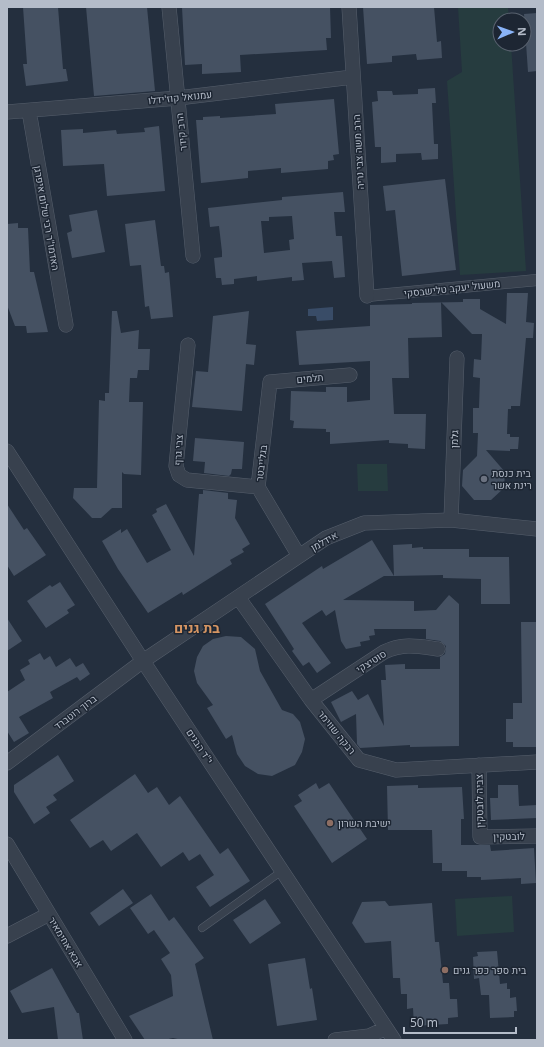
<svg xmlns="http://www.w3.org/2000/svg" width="544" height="1047" viewBox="0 0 544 1047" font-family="'Noto Sans',Heebo,sans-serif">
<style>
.green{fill:#263c3f}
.water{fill:#394c67}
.building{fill:#455162;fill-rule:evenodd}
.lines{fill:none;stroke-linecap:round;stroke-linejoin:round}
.service-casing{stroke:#565f6c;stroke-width:8}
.pedestrian-casing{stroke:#565f6c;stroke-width:12}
.minor-casing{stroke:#565f6c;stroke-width:15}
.service{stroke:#38414e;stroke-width:7}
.pedestrian{stroke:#38414e;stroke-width:11}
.minor{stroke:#38414e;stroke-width:14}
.worship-dot{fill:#6b7280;stroke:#1d2633;stroke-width:1.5}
.education-dot{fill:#8d6e63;stroke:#1d2633;stroke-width:1.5}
.labels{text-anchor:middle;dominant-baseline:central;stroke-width:3;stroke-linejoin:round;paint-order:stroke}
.street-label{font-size:10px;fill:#b4bcc9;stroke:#1d2633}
.poi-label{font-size:10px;fill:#b4bcc9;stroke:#1d2633;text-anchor:start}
.district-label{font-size:14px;font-weight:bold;fill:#d59563;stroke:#1d2633}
</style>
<rect width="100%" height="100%" fill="#242f3e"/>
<path class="green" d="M 458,7 L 508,7 L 509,20 L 500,20 L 500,44 L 511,44 L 526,271 L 460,275 L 447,81 L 462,72 Z
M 357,464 L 387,464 L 388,491 L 358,491 Z
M 512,896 L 514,932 L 457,936 L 455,899 Z"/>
<path class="water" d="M 333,307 L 333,320 L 317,321 L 316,316 L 308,316 L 308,309 Z"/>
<path class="building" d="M 23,7 L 58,7 L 63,69 L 66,69 L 68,81 L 26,86 L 23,64 L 27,64 Z
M 86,7 L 147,7 L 155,91 L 94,96 Z
M 182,7 L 330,7 L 331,38 L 326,38 L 327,50 L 240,55 L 241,72 L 202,74 L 202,64 L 185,65 Z
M 363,7 L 434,7 L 437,42 L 441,41 L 442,58 L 417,60 L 416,54 L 392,56 L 392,62 L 367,64 Z
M 537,13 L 537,71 L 528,72 L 524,14 Z
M 435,88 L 436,103 L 432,103 L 434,144 L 438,144 L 438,159 L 422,160 L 421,153 L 396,154 L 396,162 L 381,163 L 381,147 L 375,147 L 372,102 L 378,101 L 377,91 L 392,91 L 393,95 L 418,94 L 418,89 Z
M 334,99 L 339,154 L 333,155 L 334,160 L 328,161 L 328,169 L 281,173 L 281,168 L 248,171 L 248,178 L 201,183 L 196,120 L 203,120 L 203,117 L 220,116 L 220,118 L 276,114 L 275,104 Z
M 159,126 L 165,191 L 107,196 L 104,164 L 63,166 L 61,130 L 83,129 L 83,133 L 116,130 L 117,134 L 145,132 L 144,128 Z
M 445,179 L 456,270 L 402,276 L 395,210 L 386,211 L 383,186 Z
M 343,192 L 345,212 L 334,212 L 336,236 L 342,236 L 345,277 L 334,278 L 332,261 L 302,263 L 304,280 L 292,281 L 292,277 L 257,281 L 257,276 L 234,279 L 234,284 L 222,285 L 221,278 L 216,278 L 214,258 L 222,257 L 222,252 L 219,226 L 210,227 L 208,208 L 282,200 L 282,197 ZM 292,216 L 294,239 L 289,240 L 290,250 L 264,253 L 261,221 L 269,221 L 269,217 Z
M 97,210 L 105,252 L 72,258 L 67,233 L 72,231 L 69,215 Z
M 155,220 L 161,266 L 164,266 L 165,273 L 169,272 L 173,317 L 151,319 L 149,306 L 145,307 L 141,265 L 130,266 L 125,224 Z
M 18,223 L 18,228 L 28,228 L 30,272 L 34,272 L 48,332 L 27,333 L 26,326 L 15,326 L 7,305 L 7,224 Z
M 507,293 L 528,293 L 526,322 L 534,323 L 533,338 L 526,338 L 520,406 L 511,406 L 511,409 L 508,409 L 507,434 L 510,434 L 510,437 L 519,437 L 518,449 L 510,449 L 510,451 L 486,450 L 505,472 L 504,488 L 491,500 L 474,500 L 462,486 L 463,470 L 477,456 L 478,433 L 473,433 L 473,408 L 479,408 L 480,378 L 473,377 L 474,359 L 481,360 L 482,334 L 472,334 L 441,302 L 442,337 L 408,338 L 409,378 L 392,378 L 394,414 L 426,414 L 425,449 L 408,448 L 408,444 L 389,443 L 389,440 L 330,444 L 330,432 L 326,432 L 326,429 L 293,428 L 294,421 L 290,420 L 291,391 L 326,392 L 326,387 L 347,387 L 347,402 L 370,400 L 370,361 L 299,365 L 296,331 L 370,326 L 370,305 L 412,304 L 412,303 L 463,302 L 463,299 L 480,299 L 480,309 L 506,324 Z
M 112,311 L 117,311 L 121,333 L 139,330 L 138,349 L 150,349 L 149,370 L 138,370 L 137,378 L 130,378 L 129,402 L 143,402 L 141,475 L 124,474 L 122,472 L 122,508 L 112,508 L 101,518 L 92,518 L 73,498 L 74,488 L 97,488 L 99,400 L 105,401 L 105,393 L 109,393 Z
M 249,311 L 246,344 L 256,345 L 254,365 L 246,364 L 242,411 L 192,407 L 196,371 L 208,372 L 213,316 Z
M 195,438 L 244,442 L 242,469 L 232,469 L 231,474 L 229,476 L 204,473 L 205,462 L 193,461 Z
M 203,490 L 228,493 L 228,499 L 237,500 L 235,518 L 250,544 L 242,549 L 244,552 L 230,560 L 232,564 L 183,595 L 182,592 L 148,613 L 118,569 L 102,541 L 121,529 L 121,533 L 127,529 L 147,563 L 171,550 L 152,515 L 157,512 L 156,509 L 166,504 L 194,556 L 199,494 L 203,494 Z
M 7,504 L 24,530 L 27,528 L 46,555 L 14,576 L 7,565 Z
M 372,540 L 394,576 L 384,576 L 343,600 L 414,601 L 414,611 L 436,610 L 449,595 L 459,604 L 459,746 L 410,747 L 410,745 L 360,748 L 357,744 L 356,714 L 341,722 L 331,702 L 352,691 L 358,700 L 368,694 L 384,726 L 381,680 L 386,680 L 385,665 L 405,664 L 405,669 L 440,669 L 440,657 L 445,654 L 446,646 L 440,641 L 426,639 L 426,629 L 374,629 L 375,635 L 369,636 L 370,640 L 360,642 L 361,646 L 346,649 L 341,641 L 335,610 L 326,616 L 322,610 L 302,623 L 331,663 L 317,673 L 309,662 L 303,666 L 292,651 L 294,649 L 265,604 L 322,566 L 323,569 Z
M 412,544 L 412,548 L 423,547 L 423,549 L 469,549 L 469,557 L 509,557 L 510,604 L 481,604 L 481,579 L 443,578 L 443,575 L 394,576 L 393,545 Z
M 60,582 L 75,605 L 67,610 L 69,613 L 46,628 L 27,601 L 50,585 L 52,587 Z
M 7,618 L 22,641 L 7,651 Z
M 521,622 L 537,622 L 537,747 L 513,747 L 513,742 L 506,742 L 506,719 L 513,719 L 513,703 L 522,703 Z
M 226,636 L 241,637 L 255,649 L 260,671 L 282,710 L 293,714 L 300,722 L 305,739 L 302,752 L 295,765 L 272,776 L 258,774 L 245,766 L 237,754 L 232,735 L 226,739 L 207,708 L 213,705 L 197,683 L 194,671 L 197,657 L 203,646 L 213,639 Z
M 40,653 L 44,660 L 50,656 L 56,667 L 70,658 L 76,667 L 83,663 L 90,674 L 80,681 L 77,677 L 50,692 L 53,698 L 19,717 L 29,733 L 14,742 L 7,731 L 7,692 L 25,680 L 20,670 L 30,664 L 28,660 Z
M 58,755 L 74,781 L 53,795 L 57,800 L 46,807 L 50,813 L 34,824 L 14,792 L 14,785 Z
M 135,774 L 148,793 L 157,787 L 169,805 L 180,796 L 220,854 L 228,848 L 250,881 L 210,907 L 196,887 L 214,875 L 200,854 L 189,861 L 183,852 L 161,867 L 137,833 L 111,851 L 103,840 L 90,848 L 70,820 Z
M 316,783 L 319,789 L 329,783 L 367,839 L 332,863 L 294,806 L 302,801 L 298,795 Z
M 418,785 L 418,788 L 462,787 L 464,819 L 461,819 L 461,845 L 490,845 L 491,851 L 534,848 L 536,883 L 521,884 L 521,878 L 481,880 L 481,877 L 467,877 L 467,871 L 442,871 L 442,863 L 433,863 L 432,830 L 388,830 L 387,786 Z
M 498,785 L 518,785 L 519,806 L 537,805 L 537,818 L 491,820 L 490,798 L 498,798 Z
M 123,889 L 133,903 L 99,926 L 90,913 Z
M 151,894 L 169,921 L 174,917 L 204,958 L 195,964 L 213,1040 L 182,1040 L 173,1038 L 164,1040 L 145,1040 L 129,1016 L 173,996 L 171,975 L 161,959 L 170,953 L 154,930 L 148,934 L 130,908 Z
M 265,899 L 281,923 L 250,944 L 233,920 Z
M 385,901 L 389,906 L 432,903 L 435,942 L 439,942 L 443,983 L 449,983 L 450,999 L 457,999 L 458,1017 L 448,1018 L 448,1024 L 414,1026 L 413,1008 L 407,1009 L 407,994 L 401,994 L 400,978 L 393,978 L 391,941 L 365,943 L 352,923 L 362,902 Z
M 497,951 L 500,984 L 507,983 L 507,989 L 510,989 L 510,998 L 516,997 L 517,1011 L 514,1011 L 514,1017 L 490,1018 L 489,995 L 481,995 L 479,978 L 474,979 L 473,957 L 478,956 L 477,952 Z
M 305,958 L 310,989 L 312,988 L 317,1020 L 277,1026 L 268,964 Z
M 52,968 L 77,1013 L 79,1013 L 83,1040 L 58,1040 L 54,1007 L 22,1013 L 10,991 Z"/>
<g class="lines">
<g class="service-casing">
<path id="service" d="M 202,928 L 282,871"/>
</g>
<g class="pedestrian-casing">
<path id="pedestrian" d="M 367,296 L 537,280"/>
</g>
<g class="minor-casing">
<path id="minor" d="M 169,7 L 193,256
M 349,7 L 367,296
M 29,111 L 66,325
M 7,112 L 178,98 L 353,77
M 188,345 L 176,466 L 179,475 L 187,480 L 258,487
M 7,451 L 143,661 L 394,1040
M 451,520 L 457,358
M 299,556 L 258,487 L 270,382 L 350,375
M 238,597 L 311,700 L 359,760 L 396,770 L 537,762
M 311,700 L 384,652 C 403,643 417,646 438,649
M 7,763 L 143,661 L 326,538 L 364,523 L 451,520 L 537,529
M 479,765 L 480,837 L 537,836
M 7,844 L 125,1040
M 7,936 L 49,914
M 335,1040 L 369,1036 L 386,1028"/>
</g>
<use href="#service" class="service"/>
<use href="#pedestrian" class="pedestrian"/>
<use href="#minor" class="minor"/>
</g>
<circle class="worship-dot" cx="484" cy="479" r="4"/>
<g class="education-dot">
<circle cx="330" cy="823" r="4"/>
<circle cx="445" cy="970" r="4"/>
</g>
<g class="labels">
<g class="street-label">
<text transform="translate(180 97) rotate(-6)">עמנואל קוז'ידלו</text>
<text transform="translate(181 132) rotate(-96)">הרב קידר</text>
<text transform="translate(358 152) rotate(-93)">הרב משה צבי נריה</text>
<text transform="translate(47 218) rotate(80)">האדמו"ר רבי שלום איפרגן</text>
<text transform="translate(452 288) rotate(-6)">משעול יעקב טלישבסקי</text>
<text transform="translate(310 378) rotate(-5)">תלמים</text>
<text transform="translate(454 439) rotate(-88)">גלמן</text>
<text transform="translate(178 450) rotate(-87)">צבי גרף</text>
<text transform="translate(261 463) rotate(-83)">בגלייבטר</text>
<text transform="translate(324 541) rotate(-29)">אידלמן</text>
<text transform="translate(371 661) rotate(-32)">סוטיצקי</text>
<text transform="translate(75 712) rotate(-37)">ברוך רוטברד</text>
<text transform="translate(337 732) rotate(51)">רבקה שווימר</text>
<text transform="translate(200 746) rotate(56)">י"ד הבנים</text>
<text transform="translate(479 801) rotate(-91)">צביה לובטקין</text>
<text transform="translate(509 836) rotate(-1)">לובטקין</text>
<text transform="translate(66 942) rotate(59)">אבא אחימאיר</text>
</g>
<g class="poi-label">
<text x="492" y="473">בית כנסת<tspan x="492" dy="12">רינת אשר</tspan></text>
<text x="338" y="823">ישיבת השרון</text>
<text x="453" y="970">בית ספר כפר גנים</text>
</g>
<g class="district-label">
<text x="197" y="627">בת גנים</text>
</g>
</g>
<rect width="544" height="1047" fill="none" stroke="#b4bcc9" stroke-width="16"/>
<g transform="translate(512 32) rotate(88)"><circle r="19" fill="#1d2633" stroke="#59626f"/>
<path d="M0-3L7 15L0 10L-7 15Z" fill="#8ab4f8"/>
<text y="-6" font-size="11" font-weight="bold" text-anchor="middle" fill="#b4bcc9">N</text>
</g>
<path d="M404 1027v6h112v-6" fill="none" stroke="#b4bcc9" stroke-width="2"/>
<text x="410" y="1027" font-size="12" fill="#b4bcc9" stroke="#1d2633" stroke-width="3" paint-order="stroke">50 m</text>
</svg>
